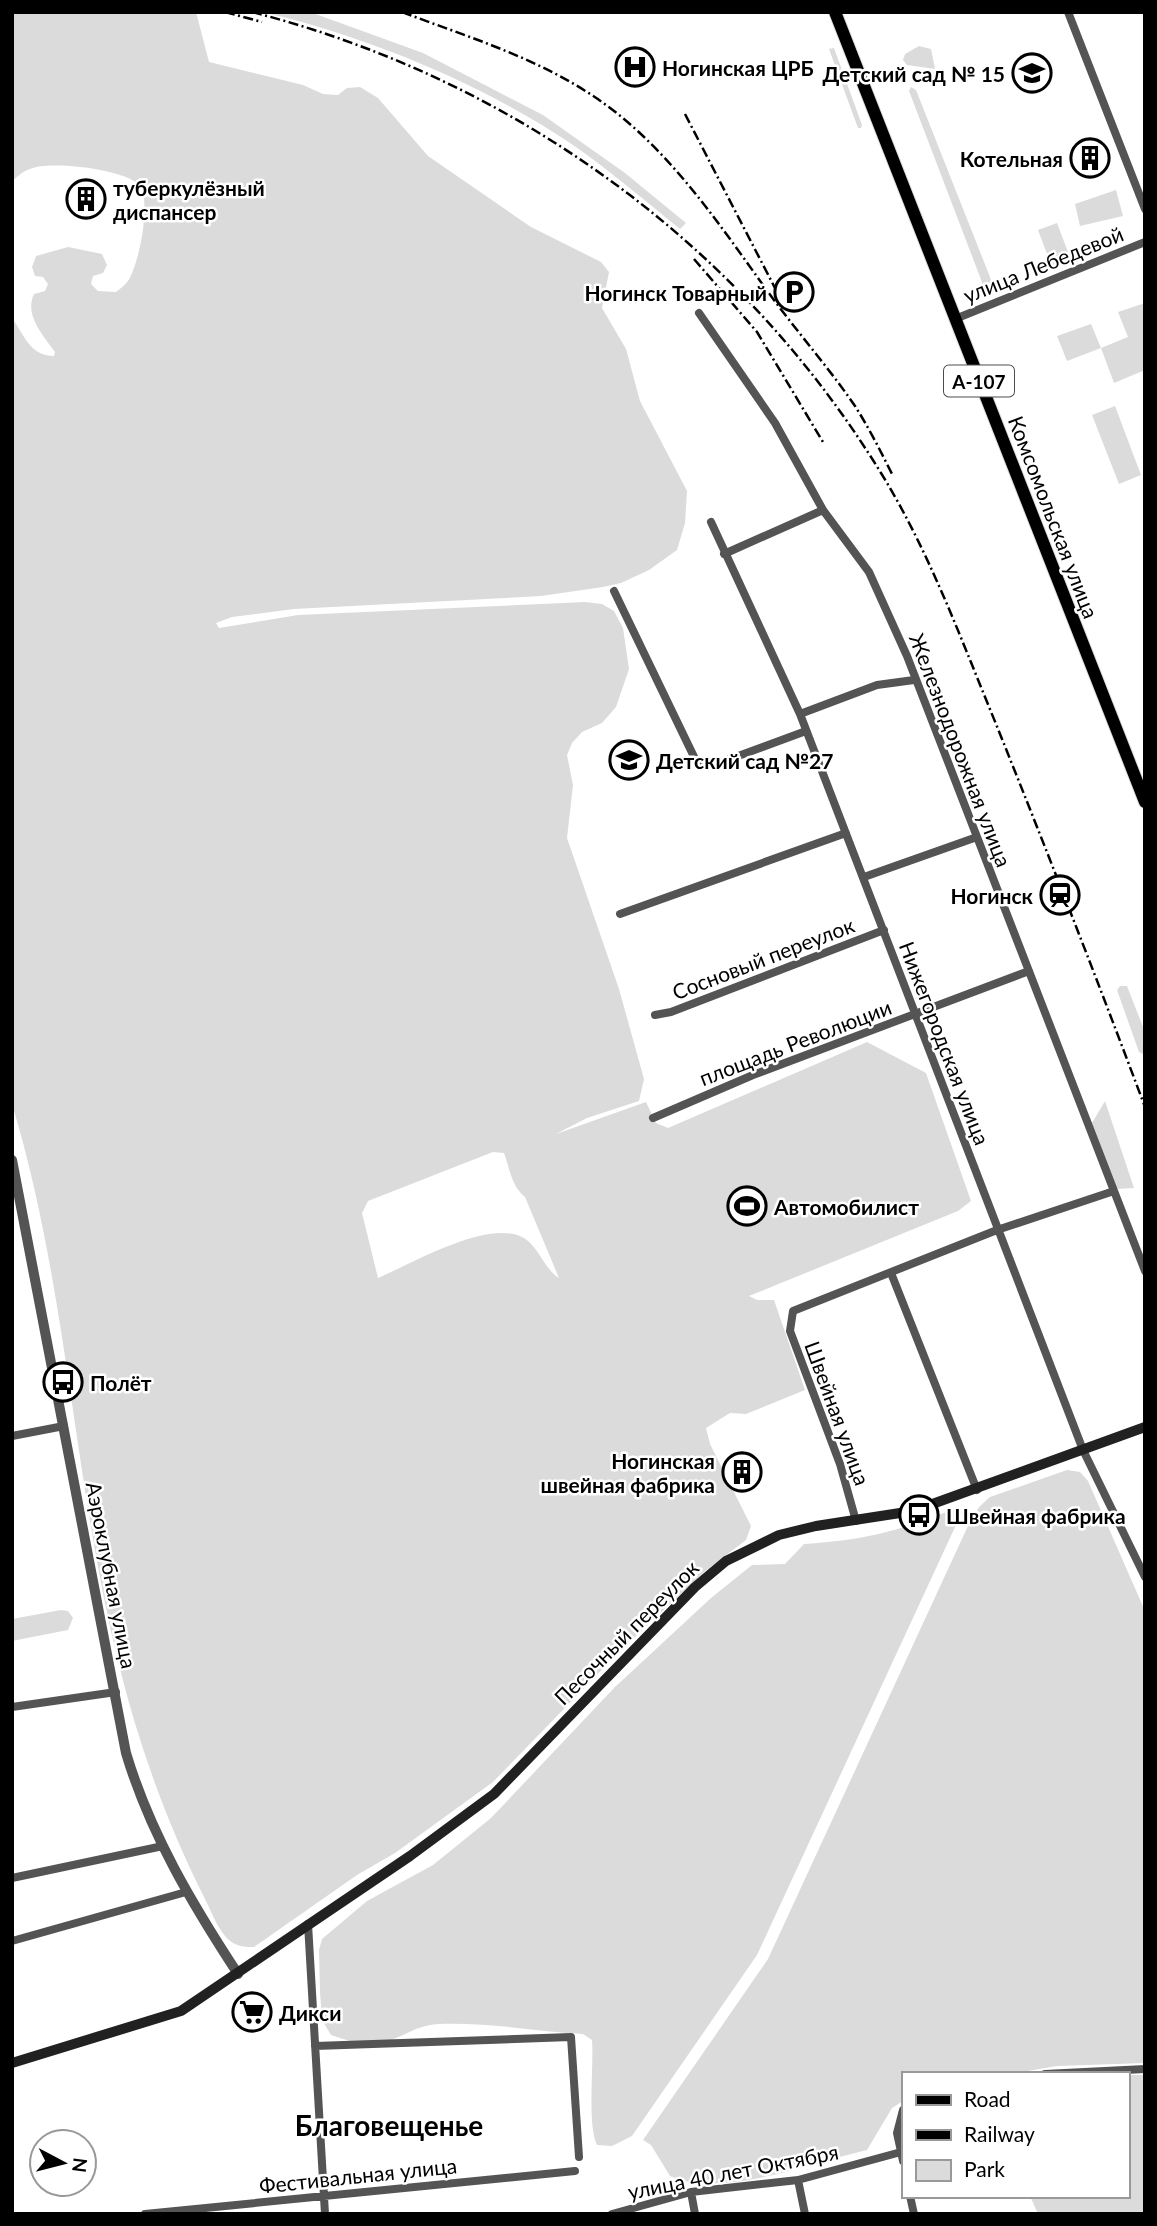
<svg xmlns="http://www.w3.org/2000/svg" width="1157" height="2226" viewBox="0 0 1157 2226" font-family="Lato,sans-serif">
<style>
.green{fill:#dbdbdb;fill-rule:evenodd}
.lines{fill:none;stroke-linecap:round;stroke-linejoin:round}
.primary-casing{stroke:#dbdbdb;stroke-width:14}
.minor{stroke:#545454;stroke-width:8}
.tertiary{stroke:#545454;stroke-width:10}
.secondary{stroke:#212121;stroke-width:10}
.primary{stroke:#000;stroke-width:12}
.rail{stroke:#000;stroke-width:2.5;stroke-dasharray:10 3.5 2 3.5;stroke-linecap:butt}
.labels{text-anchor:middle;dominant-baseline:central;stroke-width:5;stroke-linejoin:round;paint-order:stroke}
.shield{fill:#fff;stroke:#4c4c4c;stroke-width:2}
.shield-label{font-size:19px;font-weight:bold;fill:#000}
.poi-label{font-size:21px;font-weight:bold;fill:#000;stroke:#fff;text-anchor:start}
.street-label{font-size:21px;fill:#000;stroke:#fff}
.district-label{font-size:28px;font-weight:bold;fill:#000;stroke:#fff}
</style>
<rect width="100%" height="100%" fill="#fff"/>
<path class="green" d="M 12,12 L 196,12 L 209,62 L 303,85 L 323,94 L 338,95 L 347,88 L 360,87 L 378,98 L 428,156 L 531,227 L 601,262 L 609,272 L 602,308 L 626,349 L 640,401 L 687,491 L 685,523 L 677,550 L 649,570 L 621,583 L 603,587 L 541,596 L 294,609 L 232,617 L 216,623 L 219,628 L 298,615 L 585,602 L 602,604 L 614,611 L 623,628 L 629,669 L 616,707 L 602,723 L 582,732 L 572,743 L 567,755 L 573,785 L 567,838 L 619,989 L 644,1079 L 639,1101 L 587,1118 L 556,1134 L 646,1102 L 656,1123 L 668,1128 L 867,1042 L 926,1073 L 971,1201 L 958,1211 L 749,1296 L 757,1300 L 774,1300 L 805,1390 L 746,1414 L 730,1413 L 706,1428 L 710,1444 L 751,1526 L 746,1540 L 704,1572 L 622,1649 L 493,1782 L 395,1853 L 357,1875 L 254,1947 C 246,1947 240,1947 233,1943 C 220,1935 212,1913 205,1899 C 167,1824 138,1743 118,1661 C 73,1477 67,1285 12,1104 L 12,318 C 25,336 30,356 54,356 L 55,352 C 43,335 24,315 34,294 L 45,291 L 48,284 L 43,277 L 35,276 L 32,267 L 36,256 L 68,247 L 102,254 L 107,265 L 103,273 L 93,276 L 91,284 L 98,291 L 116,292 C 120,289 125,285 128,281 C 139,265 153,197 138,184 C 123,169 49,160 30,169 C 23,171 17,177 12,181 ZM 493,1152 L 504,1153 C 510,1169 511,1186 525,1197 L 559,1278 C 544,1269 539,1247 524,1238 C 489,1218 413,1263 378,1278 L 362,1213 L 368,1201 Z
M 263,12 L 310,12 L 423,53 L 543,115 L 625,173 L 686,223 L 680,229 C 639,196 598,160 553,132 C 466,77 363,36 263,12 Z
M 919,46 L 931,49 L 935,69 L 907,65 L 903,60 L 905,54 Z
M 834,48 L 862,125 L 861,128 L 858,128 L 829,49 Z
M 911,87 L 916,90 L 990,277 L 993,288 L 990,291 L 985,290 L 909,91 Z
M 1116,190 L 1123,216 L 1080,226 L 1075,204 Z
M 1057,223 L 1071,260 L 1052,267 L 1038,230 Z
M 1145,303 L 1145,370 L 1114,383 L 1101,348 L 1067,361 L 1057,336 L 1091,324 L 1101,348 L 1128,337 L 1118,312 Z
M 1115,406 L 1141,475 L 1119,484 L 1092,415 Z
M 1120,986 L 1127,986 L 1145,1032 L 1145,1055 L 1139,1052 L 1117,990 Z
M 1105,1101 L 1134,1188 L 1116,1189 L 1092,1123 Z
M 1067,1470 L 1080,1472 L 1088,1481 L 1145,1611 L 1145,2063 L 1057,2066 L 1010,2074 L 903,2074 L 903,2101 L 892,2108 L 867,2150 C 815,2162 720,2199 670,2176 L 651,2145 L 643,2140 L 768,1959 L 967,1528 L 979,1507 L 990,1497 Z
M 956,1508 L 962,1512 L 757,1955 L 632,2136 L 612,2146 L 597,2145 C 587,2125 594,2067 592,2040 L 583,2034 C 534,2031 487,2022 438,2024 C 417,2025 403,2037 383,2043 C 367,2048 347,2040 331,2035 L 322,2020 L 320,1992 L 319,1950 L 322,1939 L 367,1901 L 433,1865 L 491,1818 L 615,1687 L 711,1598 L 752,1565 L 785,1564 L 804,1544 C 865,1540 900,1531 956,1508 Z
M 61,1610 L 68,1611 L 73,1618 L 68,1630 L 12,1641 L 12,1619 Z
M 1127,2075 L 1145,2075 L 1145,2214 L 1038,2214 L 1030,2196 L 1127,2196 Z"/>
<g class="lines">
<g class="primary-casing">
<path id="primary" d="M 835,12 L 1145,802"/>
</g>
<path class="minor" d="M 1068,12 L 1145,209
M 699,313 L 775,423 L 823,510 L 869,572 L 907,656 L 1145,1271
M 955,319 L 1145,242
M 711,522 L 800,714 L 1083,1450 L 1145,1577
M 724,554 L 823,510
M 614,591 L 697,763 L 711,766 L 806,731
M 800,714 L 877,685 L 914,680
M 864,877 L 977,837
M 620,914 L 846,833
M 655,1015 L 671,1012 L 884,930
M 653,1118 L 753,1075 L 1029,971
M 891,1273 L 977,1490
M 12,1436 L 64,1426
M 856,1521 L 840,1464 L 790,1331 L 793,1311 L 997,1230 L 1114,1191
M 12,1707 L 116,1692
M 12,1878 L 163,1846
M 308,1924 L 325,2214
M 12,1941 L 186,1892
M 315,2046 L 571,2037 L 579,2157
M 1045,2074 L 1145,2069
M 903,2110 L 897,2133 L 903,2161
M 798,2180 L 805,2214
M 691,2192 L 695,2214
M 910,2196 L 914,2214
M 145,2214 L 575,2171
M 612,2214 L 691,2192 L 798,2180 L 901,2152"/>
<path class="tertiary" d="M 12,1160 L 126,1753 C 150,1833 192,1904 238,1974"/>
<path class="secondary" d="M 12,2063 L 181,2011 L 410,1856 L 494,1794 L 695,1587 L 726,1561 L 779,1535 L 816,1526 L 913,1511 L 1145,1427"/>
<use href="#primary" class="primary"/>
<path class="rail" d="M 225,12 L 262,22
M 252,12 C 513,79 740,243 881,473 C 929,551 961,639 996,724 C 1047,851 1097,979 1145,1107
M 402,12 C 465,36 529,55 587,92 C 665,141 718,223 771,296 C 798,333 829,368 855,406 C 869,428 881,452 893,476
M 685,114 L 776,290
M 694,259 L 757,332 L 823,442"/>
</g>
<defs>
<g id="hospital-ring" transform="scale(2.0125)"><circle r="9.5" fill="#fff" stroke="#000" stroke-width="1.5"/><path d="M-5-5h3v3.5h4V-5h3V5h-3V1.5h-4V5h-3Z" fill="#000"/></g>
<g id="school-ring" transform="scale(2.0125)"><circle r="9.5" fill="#fff" stroke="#000" stroke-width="1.5"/><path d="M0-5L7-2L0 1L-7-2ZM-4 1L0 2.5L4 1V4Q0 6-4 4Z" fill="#000"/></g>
<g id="building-ring" transform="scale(2.0125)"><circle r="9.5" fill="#fff" stroke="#000" stroke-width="1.5"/><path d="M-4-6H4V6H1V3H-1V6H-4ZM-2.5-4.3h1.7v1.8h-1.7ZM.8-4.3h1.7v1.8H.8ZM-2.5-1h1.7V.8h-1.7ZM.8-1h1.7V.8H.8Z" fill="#000"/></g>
<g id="parking-ring" transform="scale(2.0125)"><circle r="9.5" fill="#fff" stroke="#000" stroke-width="1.5"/><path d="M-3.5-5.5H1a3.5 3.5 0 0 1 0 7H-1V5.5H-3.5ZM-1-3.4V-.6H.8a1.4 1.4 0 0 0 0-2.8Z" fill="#000"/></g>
<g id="station-ring" transform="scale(2.0125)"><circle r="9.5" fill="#fff" stroke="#000" stroke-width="1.5"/><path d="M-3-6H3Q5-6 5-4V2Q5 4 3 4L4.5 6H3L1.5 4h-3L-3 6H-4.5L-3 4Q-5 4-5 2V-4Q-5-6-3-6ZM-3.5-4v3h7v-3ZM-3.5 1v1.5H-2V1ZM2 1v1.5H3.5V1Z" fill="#000"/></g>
<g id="stadium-ring" transform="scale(2.0125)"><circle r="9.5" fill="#fff" stroke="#000" stroke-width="1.5"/><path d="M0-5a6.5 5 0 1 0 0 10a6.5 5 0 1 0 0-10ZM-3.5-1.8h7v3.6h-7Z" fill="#000"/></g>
<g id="bus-ring" transform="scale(2.0125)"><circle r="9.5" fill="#fff" stroke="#000" stroke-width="1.5"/><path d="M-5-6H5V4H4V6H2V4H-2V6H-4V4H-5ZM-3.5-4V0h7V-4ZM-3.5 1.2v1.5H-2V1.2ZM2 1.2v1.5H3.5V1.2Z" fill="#000"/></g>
<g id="supermarket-ring" transform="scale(2.0125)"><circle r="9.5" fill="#fff" stroke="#000" stroke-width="1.5"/><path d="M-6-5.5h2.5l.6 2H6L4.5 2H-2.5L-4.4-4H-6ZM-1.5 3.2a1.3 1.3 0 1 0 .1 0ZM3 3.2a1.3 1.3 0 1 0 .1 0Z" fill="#000"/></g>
</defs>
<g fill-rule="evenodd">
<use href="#hospital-ring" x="635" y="67"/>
<use href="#school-ring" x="1032" y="73"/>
<use href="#building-ring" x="1090" y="158"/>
<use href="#building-ring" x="86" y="199"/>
<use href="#parking-ring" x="794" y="292"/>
<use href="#school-ring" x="629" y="760"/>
<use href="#station-ring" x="1060" y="895"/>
<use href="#stadium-ring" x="747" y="1206"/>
<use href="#bus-ring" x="63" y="1382"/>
<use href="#building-ring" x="742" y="1472"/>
<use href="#bus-ring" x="919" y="1515"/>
<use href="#supermarket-ring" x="252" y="2012"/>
</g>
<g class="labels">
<rect class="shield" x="944" y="365.5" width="70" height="31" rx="5"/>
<g class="shield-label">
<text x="979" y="381">А-107</text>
</g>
<g class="poi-label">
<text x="662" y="67">Ногинская ЦРБ</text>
<text x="1005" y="73" text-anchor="end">Детский сад № 15</text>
<text x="1063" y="158" text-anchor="end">Котельная</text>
<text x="113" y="187">туберкулёзный<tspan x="113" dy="24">диспансер</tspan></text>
<text x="767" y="292" text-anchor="end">Ногинск Товарный</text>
<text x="656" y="760">Детский сад №27</text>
<text x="1033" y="895" text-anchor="end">Ногинск</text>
<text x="774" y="1206">Автомобилист</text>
<text x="90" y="1382">Полёт</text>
<text x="715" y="1460" text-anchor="end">Ногинская<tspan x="715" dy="24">швейная фабрика</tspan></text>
<text x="946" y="1515">Швейная фабрика</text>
<text x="279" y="2012">Дикси</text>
</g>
<g class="street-label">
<text transform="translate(1043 264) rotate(-22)">улица Лебедевой</text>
<text transform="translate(1054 517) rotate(69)">Комсомольская улица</text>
<text transform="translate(961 750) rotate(69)">Железнодорожная улица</text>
<text transform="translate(763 958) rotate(-21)">Сосновый переулок</text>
<text transform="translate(795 1042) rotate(-21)">площадь Революции</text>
<text transform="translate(945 1043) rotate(69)">Нижегородская улица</text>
<text transform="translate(838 1413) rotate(70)">Швейная улица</text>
<text transform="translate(112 1575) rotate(79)">Аэроклубная улица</text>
<text transform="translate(626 1632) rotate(-45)">Песочный переулок</text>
<text transform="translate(733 2171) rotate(-11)">улица 40 лет Октября</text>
<text transform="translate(358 2175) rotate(-6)">Фестивальная улица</text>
</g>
<g class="district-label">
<text x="389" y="2125">Благовещенье</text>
</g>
</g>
<rect width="1157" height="2226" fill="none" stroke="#000000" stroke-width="28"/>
<rect x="902" y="2072" width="228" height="126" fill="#ffffff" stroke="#999999" stroke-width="2"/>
<rect x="916" y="2095" width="35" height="10" fill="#000000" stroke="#999999" stroke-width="2"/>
<text x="964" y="2107" font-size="21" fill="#000000">Road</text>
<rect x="916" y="2130" width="35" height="10" fill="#000000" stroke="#999999" stroke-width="2"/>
<text x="964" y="2142" font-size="21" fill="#000000">Railway</text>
<rect x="916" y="2160" width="35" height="21" fill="#dbdbdb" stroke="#999999" stroke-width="2"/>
<text x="964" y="2177" font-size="21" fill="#000000">Park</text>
<g transform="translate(63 2163) rotate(97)"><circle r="33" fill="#ffffff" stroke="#999999" stroke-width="2"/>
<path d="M0-5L12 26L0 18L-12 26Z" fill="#000000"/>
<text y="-10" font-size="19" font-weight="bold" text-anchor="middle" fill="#000000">N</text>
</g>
</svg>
